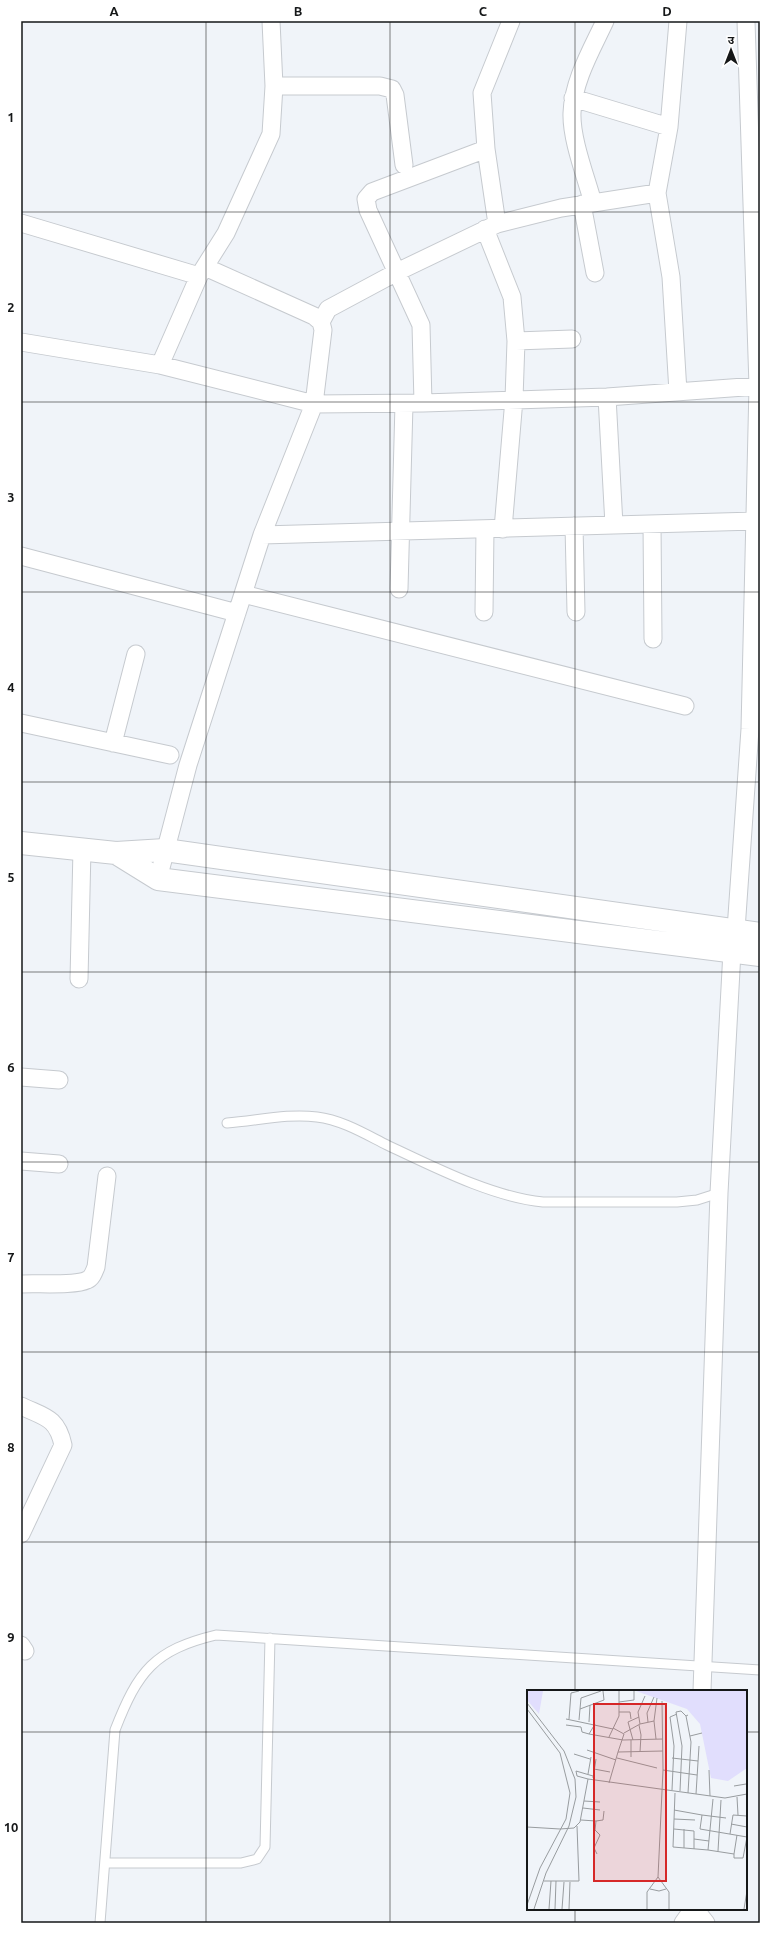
<svg xmlns="http://www.w3.org/2000/svg" width="781" height="1944" viewBox="0 0 781 1944" font-family="Ubuntu,'Noto Sans Devanagari',sans-serif">
<style>
.lines{fill:none;stroke-linecap:round;stroke-linejoin:round}
.service-casing{stroke:#c6cacf;stroke-width:11}
.minor-casing{stroke:#c6cacf;stroke-width:19}
.secondary-casing{stroke:#c6cacf;stroke-width:24}
.service{stroke:#fff;stroke-width:9}
.minor{stroke:#fff;stroke-width:17}
.secondary{stroke:#fff;stroke-width:22}
.grid{fill:none;stroke:#151718;stroke-width:1;stroke-opacity:0.55}
.inset-road{fill:none;stroke:#989c9f;stroke-width:1}
.view{fill:#d62828;fill-opacity:0.15;stroke:#d62828;stroke-width:2}
.inset-edge{fill:none;stroke:#151718;stroke-width:2}
.neatline{fill:none;stroke:#151718;stroke-width:1.5}
.grid-label{font-size:13px;text-anchor:middle;font-weight:bold;fill:#151718}
</style>
<rect width="100%" height="100%" fill="#f0f4f9"/>
<g class="lines">
<g class="service-casing">
<path id="service" d="M 227,1123 C 256,1121 288,1113 317,1117 C 342,1120 365,1134 387,1145 C 434,1167 492,1197 543,1202 L 677,1202 L 697,1200 L 719,1193
M 105,1863 L 241,1863 L 257,1859 L 265,1847 L 270,1638
M 100,1923 L 115,1730 C 138,1671 154,1650 216,1635 L 760,1670"/>
</g>
<g class="minor-casing">
<path id="minor" d="M 274,86 L 380,86 L 392,89 L 395,95 L 404,165
M 573,98 L 669,127
M 593,203 C 586,177 571,139 572,113 C 573,81 592,49 605,21
M 582,204 L 595,273
M 21,223 L 199,276
M 497,224 L 486,149 L 482,93 L 511,21
M 485,229 L 512,297 L 516,341 L 514,399 L 503,529
M 205,267 L 314,316 L 321,322 L 323,330 L 314,404 L 262,535 L 755,521
M 321,322 L 328,309 L 397,272 L 497,224 L 561,208 L 657,193
M 516,341 L 572,339
M 21,342 L 160,365 L 314,404 L 423,403 L 607,397 L 758,386
M 160,365 L 199,276 L 226,233 L 271,134 L 274,86 L 271,21
M 678,392 L 671,277 L 657,193 L 669,127 L 678,21
M 607,397 L 614,525
M 423,403 L 421,325 L 368,210 L 366,199 L 372,192 L 486,149
M 652,524 L 653,639
M 574,526 L 576,612
M 21,556 L 237,613
M 399,589 L 404,404
M 243,594 L 685,706
M 484,612 L 485,529
M 21,723 L 170,755
M 113,743 L 136,654
M 158,879 L 188,765 L 262,535
M 79,979 L 82,849
M 21,1077 L 59,1080
M 21,1161 L 59,1164
M 21,1284 C 37,1283 75,1286 87,1280 C 92,1278 94,1272 96,1267 L 107,1176
M 21,1406 C 44,1417 57,1417 63,1445 L 21,1534
M 21,1645 L 25,1651
M 702,1691 L 719,1193 L 732,951 L 736,930 L 750,729 L 758,386 L 746,21
M 695,1909 L 706,1923
M 683,1923 L 693,1909"/>
</g>
<g class="secondary-casing">
<path id="secondary" d="M 21,843 L 116,853 L 165,850 L 760,934
M 116,853 L 158,879 L 760,955"/>
</g>
<use href="#service" class="service"/>
<use href="#minor" class="minor"/>
<use href="#secondary" class="secondary"/>
</g>
<path class="grid" d="M 206,21 L 206,1923M 390,21 L 390,1923M 575,21 L 575,1691M 21,212 L 760,212M 21,402 L 760,402M 21,592 L 760,592M 21,782 L 760,782M 21,972 L 760,972M 21,1162 L 760,1162M 21,1352 L 760,1352M 21,1542 L 760,1542M 21,1732 L 528,1732M 746,1732 L 760,1732M 575,1909 L 575,1923"/>
<g transform="translate(527 1690)">
<rect width="220" height="220" fill="#f0f4f9"/>
<path d="M 0,1 L 16,1 L 12,24 L 0,10 ZM 109,1 L 220,1 L 220,78 L 201,91 L 184,88 L 173,34 L 160,19 Z" fill="#e1defd"/>
<path class="inset-road" d="M 92,12 L 107,10 L 107,1M 0,13 L 37,61 L 48,89 L 49,107 L 42,136 L 19,183 L 7,219M 0,19 L 33,63 L 43,103 L 39,129 L 13,178 L 0,215M 53,19 L 77,10 L 76,1M 92,22 L 103,22 L 104,29M 161,25 L 159,26 L 164,52 L 161,103M 39,29 L 86,39M 42,29 L 44,3 L 52,1M 52,30 L 54,8 L 74,1M 62,32 L 63,15M 121,32 L 120,23 L 127,7M 113,34 L 111,22 L 118,6M 39,35 L 54,37 L 55,42 L 62,44 L 68,34M 112,35 L 114,45 L 113,62M 86,38 L 97,44 L 91,62 L 136,61M 97,43 L 113,34 L 127,31M 62,44 L 96,50 L 136,49M 163,46 L 175,43M 82,47 L 92,26 L 92,1M 129,49 L 127,31 L 130,8M 106,50 L 101,32 L 112,27M 60,60 L 89,70M 47,64 L 63,69M 104,67 L 104,50M 90,68 L 130,78M 145,68 L 171,71M 67,79 L 83,82M 136,80 L 170,85M 182,80 L 183,106M 61,84 L 64,67M 66,88 L 69,69M 61,89 L 50,86 L 49,81 L 66,86M 82,93 L 91,62M 207,96 L 219,94M 145,100 L 147,56 L 143,27 L 150,24M 153,101 L 155,56 L 149,22 L 154,21 L 159,26M 148,103 L 146,157 L 181,160M 169,104 L 172,56M 210,107 L 211,125M 186,109 L 181,160 L 207,164 L 210,145M 57,111 L 73,112M 56,118 L 73,120M 147,120 L 175,125M 199,128 L 175,125 L 173,139 L 220,147M 147,129 L 168,130M 54,130 L 69,131 L 68,140 L 73,145 L 67,158 L 70,164M 69,131 L 76,130 L 77,121M 204,134 L 220,137M 0,137 L 33,139M 33,139 L 47,138 L 53,132 L 61,89 L 198,108 L 220,104M 147,139 L 167,141 L 167,159M 157,139 L 157,158M 203,144 L 206,125 L 220,126M 167,149 L 182,151M 191,161 L 194,110M 207,164 L 207,168 L 216,168 L 220,147M 131,187 L 136,80 L 135,11M 17,191 L 52,191 L 50,136M 123,199 L 132,201 L 139,199M 22,219 L 24,191M 28,219 L 29,191M 35,219 L 37,192M 42,219 L 43,192M 120,219 L 120,202 L 131,187 L 142,202 L 142,219M 217,219 L 220,201"/>
<path class="view" d="M 67,14 L 139,14 L 139,191 L 67,191 Z"/>
<rect width="220" height="220" class="inset-edge"/>
</g>
<rect width="781" height="1944" fill="none" stroke="#ffffff" stroke-width="44"/>
<g transform="translate(731 50)" stroke="#ffffff" stroke-width="3" paint-order="stroke">
<path d="M0-3L7 15L0 10L-7 15Z" fill="#151718"/>
<text y="-6" font-size="11" font-weight="bold" text-anchor="middle" fill="#151718">उ</text>
</g>
<rect x="22" y="22" width="737" height="1900" class="neatline"/>
<g class="grid-label">
<text x="114" y="16">A</text>
<text x="298" y="16">B</text>
<text x="483" y="16">C</text>
<text x="667" y="16">D</text>
<text x="11" y="122">1</text>
<text x="11" y="312">2</text>
<text x="11" y="502">3</text>
<text x="11" y="692">4</text>
<text x="11" y="882">5</text>
<text x="11" y="1072">6</text>
<text x="11" y="1262">7</text>
<text x="11" y="1452">8</text>
<text x="11" y="1642">9</text>
<text x="11" y="1832">10</text>
</g>
</svg>
